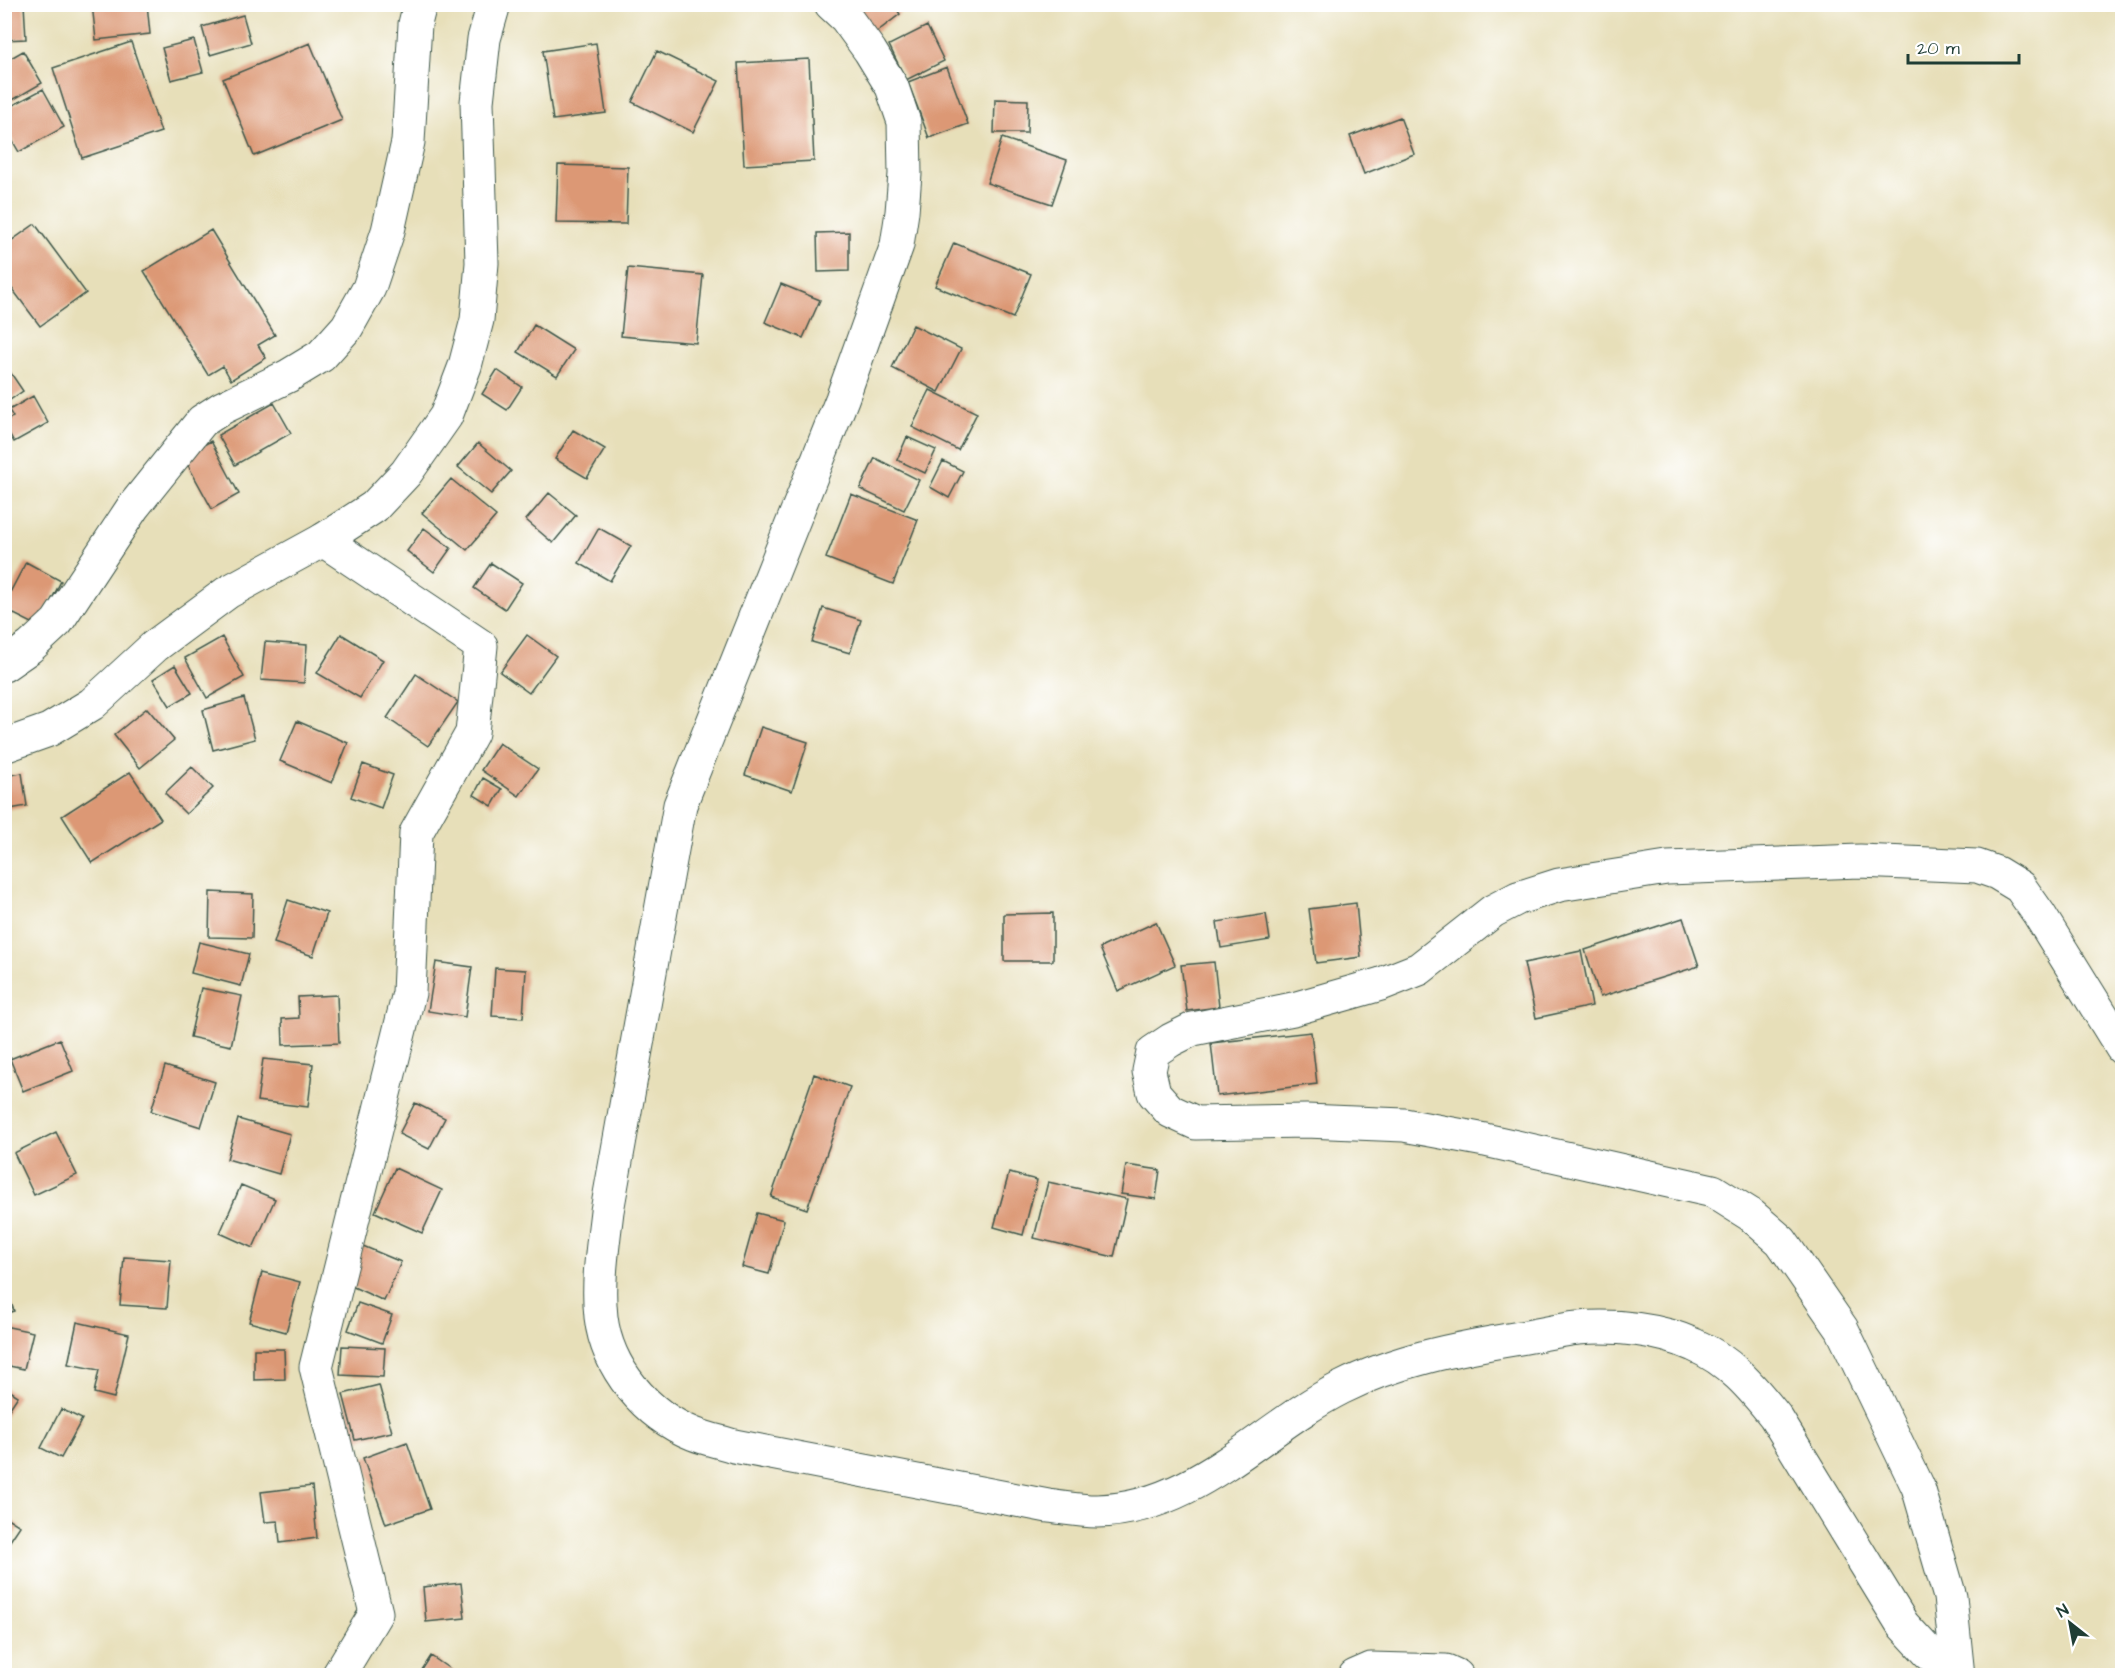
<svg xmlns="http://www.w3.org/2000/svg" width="2127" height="1680" viewBox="0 0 2127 1680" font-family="'Architects Daughter',sans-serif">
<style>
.building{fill:#dc9874}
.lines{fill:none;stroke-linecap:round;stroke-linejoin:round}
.minor-casing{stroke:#3d5548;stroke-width:35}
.major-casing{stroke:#3d5548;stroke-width:35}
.minor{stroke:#fff;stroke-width:33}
.major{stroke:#fff;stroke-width:33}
</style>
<rect width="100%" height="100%" fill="#fff"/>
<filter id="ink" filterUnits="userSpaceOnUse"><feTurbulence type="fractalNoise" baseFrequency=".0167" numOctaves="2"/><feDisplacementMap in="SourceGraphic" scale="12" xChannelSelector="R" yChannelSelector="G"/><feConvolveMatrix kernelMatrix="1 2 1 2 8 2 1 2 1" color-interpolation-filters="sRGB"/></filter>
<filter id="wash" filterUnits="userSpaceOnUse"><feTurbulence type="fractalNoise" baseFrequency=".008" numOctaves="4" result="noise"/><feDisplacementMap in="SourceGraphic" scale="24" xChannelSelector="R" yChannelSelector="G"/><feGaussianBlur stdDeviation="1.35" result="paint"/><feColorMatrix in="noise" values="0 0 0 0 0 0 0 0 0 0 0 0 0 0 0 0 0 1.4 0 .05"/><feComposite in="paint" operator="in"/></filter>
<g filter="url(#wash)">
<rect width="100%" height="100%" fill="#e7dfb9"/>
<g id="blocks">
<path class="building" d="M 4,4 L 24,4 L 26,39 L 4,40 Z
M 92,4 L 147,4 L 150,34 L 96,40 Z
M 851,4 L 893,4 L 900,14 L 874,34 Z
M 243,15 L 251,43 L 210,55 L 202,27 Z
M 927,26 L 944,61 L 906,80 L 889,45 Z
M 194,40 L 203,72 L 171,80 L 162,48 Z
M 131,42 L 161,132 L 82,158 L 53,68 Z
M 310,43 L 342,120 L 254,156 L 223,79 Z
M 596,43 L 606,113 L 553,120 L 543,51 Z
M 23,51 L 42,83 L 4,105 L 4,62 Z
M 657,51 L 719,81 L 693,132 L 632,102 Z
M 809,59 L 814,161 L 744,165 L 738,63 Z
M 947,67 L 968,124 L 929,138 L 908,82 Z
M 43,89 L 64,127 L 19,152 L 4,126 L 4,110 Z
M 995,99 L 1028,100 L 1027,133 L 994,133 Z
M 1400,117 L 1414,154 L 1364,174 L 1350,136 Z
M 1002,138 L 1067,160 L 1052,204 L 987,183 Z
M 558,165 L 628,167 L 626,224 L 556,223 Z
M 35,224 L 86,293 L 40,326 L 4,278 L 4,246 Z
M 211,230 L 275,335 L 258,345 L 266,358 L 231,380 L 223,366 L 208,375 L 144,271 Z
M 849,232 L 849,271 L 818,272 L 817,233 Z
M 954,243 L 1031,274 L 1013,318 L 935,286 Z
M 628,268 L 703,275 L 696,343 L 621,336 Z
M 781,284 L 820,300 L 803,338 L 765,322 Z
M 534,325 L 574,350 L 557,376 L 518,352 Z
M 913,325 L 961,349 L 939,392 L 892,368 Z
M 4,363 L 23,391 L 4,404 Z
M 497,370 L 522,387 L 507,410 L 482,394 Z
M 930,390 L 977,413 L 958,450 L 912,427 Z
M 33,396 L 48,423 L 14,442 L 4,424 L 4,421 L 13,417 L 9,410 Z
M 274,403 L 291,433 L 235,465 L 218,435 Z
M 573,430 L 605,449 L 587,478 L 555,459 Z
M 907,437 L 936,450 L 925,473 L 897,460 Z
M 211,441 L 239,494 L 212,509 L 183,456 Z
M 478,443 L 511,471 L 491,494 L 458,467 Z
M 875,458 L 919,480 L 904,510 L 860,489 Z
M 943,461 L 963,471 L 949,498 L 930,487 Z
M 451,479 L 496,516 L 467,550 L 422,513 Z
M 549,493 L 576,515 L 553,543 L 526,520 Z
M 851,494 L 918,520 L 893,584 L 826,558 Z
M 424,528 L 451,548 L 434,572 L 407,551 Z
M 599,528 L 631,546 L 610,581 L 579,563 Z
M 26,562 L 61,581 L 38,626 L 4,609 L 4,604 Z
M 491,563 L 522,583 L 505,609 L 474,588 Z
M 823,608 L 861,620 L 850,653 L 812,642 Z
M 341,634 L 383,660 L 360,698 L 317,673 Z
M 527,635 L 556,656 L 529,693 L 500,672 Z
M 222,637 L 244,677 L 207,698 L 185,658 Z
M 265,642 L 307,645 L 304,683 L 261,680 Z
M 175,665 L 192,693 L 170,706 L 153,679 Z
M 416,674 L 458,702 L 428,746 L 387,718 Z
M 244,698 L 255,739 L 213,750 L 203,710 Z
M 147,708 L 174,740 L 140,768 L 114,735 Z
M 297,721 L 348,743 L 332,783 L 280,761 Z
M 761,727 L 808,742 L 792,791 L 745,775 Z
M 499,743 L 538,769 L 519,796 L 481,770 Z
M 363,764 L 393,775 L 381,808 L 351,797 Z
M 192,767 L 213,788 L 186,814 L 165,793 Z
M 130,772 L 161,819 L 92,863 L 62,816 Z
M 22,773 L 27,806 L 4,810 L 4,776 Z
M 483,778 L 502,789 L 492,806 L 474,795 Z
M 210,892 L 253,894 L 252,938 L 209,937 Z
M 288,900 L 327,913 L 313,956 L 274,943 Z
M 1356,903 L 1361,957 L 1316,963 L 1309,909 Z
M 1053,913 L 1053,961 L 1004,961 L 1004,914 Z
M 1266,914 L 1270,940 L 1221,948 L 1217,922 Z
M 1683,918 L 1699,966 L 1600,997 L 1585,950 Z
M 1156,922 L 1175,965 L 1118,991 L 1100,948 Z
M 199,942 L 249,954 L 241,986 L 191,973 Z
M 1581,951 L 1592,1006 L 1536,1018 L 1524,963 Z
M 436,962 L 472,967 L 465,1017 L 428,1011 Z
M 1214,962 L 1219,1007 L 1187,1011 L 1181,965 Z
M 495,968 L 526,970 L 523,1018 L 492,1016 Z
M 201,988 L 242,996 L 231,1046 L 190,1037 Z
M 337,995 L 339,1043 L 283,1045 L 282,1019 L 299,1018 L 298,997 Z
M 1311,1032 L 1317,1084 L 1217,1096 L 1211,1043 Z
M 60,1039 L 73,1071 L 23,1091 L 10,1059 Z
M 263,1059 L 313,1064 L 308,1107 L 257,1101 Z
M 165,1066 L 215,1082 L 201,1127 L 151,1111 Z
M 814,1074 L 850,1087 L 807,1209 L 771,1197 Z
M 415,1103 L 445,1118 L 429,1149 L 399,1134 Z
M 238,1119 L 290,1134 L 279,1174 L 227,1159 Z
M 56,1132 L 77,1175 L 34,1195 L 14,1153 Z
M 1126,1165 L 1160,1170 L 1156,1199 L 1121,1194 Z
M 395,1168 L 442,1190 L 422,1233 L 375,1212 Z
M 1009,1173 L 1037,1180 L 1023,1235 L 994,1227 Z
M 1048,1182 L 1127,1199 L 1114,1257 L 1034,1238 Z
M 241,1185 L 275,1199 L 253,1248 L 220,1233 Z
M 757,1213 L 784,1220 L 769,1274 L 742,1267 Z
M 363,1246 L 401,1262 L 384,1301 L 347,1284 Z
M 124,1257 L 171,1260 L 167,1308 L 120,1305 Z
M 262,1272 L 300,1282 L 286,1332 L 249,1322 Z
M 4,1282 L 14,1311 L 4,1314 Z
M 358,1303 L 392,1315 L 382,1343 L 348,1330 Z
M 77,1322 L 129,1334 L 114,1398 L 94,1393 L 99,1370 L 68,1364 Z
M 4,1326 L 33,1332 L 24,1369 L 4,1365 Z
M 342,1346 L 385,1348 L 383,1377 L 340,1375 Z
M 254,1349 L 284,1349 L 285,1379 L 254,1380 Z
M 379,1385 L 392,1432 L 355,1440 L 343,1394 Z
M 4,1387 L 18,1396 L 4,1417 Z
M 61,1409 L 82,1419 L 61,1458 L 41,1448 Z
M 407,1442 L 430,1509 L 386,1524 L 363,1458 Z
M 312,1486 L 317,1538 L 280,1543 L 278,1521 L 265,1522 L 261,1492 Z
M 4,1516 L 20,1526 L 4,1550 Z
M 461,1583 L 465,1618 L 426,1622 L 423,1587 Z
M 431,1656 L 460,1676 L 418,1676 Z"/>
</g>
</g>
<g filter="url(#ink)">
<use href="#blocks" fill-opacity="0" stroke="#3d5548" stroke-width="1.5"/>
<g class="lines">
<g class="minor-casing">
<path id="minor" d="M 323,540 L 481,646 L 472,733 L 416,833 L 409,993 L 316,1367 L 376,1613 L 338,1676
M 4,665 L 30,647 L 57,622 L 133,507 L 202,421 L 222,408 L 288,376 L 321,356 L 347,327 L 369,288 L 388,231 L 408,142 L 415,24 L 420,4
M 1355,1676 L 1371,1669 L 1446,1671 L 1457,1676
M 1958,1676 L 1950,1597 L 1918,1487 L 1842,1329 L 1781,1241 L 1751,1215 L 1713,1191 L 1485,1140 L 1404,1125 L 1306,1121 L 1196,1123 L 1170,1111 L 1154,1093 L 1149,1071 L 1153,1052 L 1171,1040 L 1193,1029 L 1293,1009 L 1381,984 L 1419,969 L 1493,911 L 1518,898 L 1559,885 L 1667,868 L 1860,861 L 1977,866 L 1997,873 L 2020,887 L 2039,914 L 2122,1048"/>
</g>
<g class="major-casing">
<path id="major" d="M 831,4 L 846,18 L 870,51 L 892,87 L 904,122 L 905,174 L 902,212 L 897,245 L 842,399 L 680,805 L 607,1211 C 603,1246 597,1282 601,1317 C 607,1368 646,1415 694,1434 C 707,1439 721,1442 734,1446 L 1048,1506 C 1064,1508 1081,1511 1097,1511 C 1195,1509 1260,1429 1341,1388 C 1396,1360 1459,1348 1520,1338 C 1539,1335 1559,1330 1578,1328 C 1616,1325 1659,1329 1694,1345 C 1729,1360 1752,1387 1775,1416 L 1903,1625 L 1929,1653 L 1957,1676
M 4,746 L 49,730 L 92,704 L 155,646 L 228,592 L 323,540 L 374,507 L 406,473 L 446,416 L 465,366 L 477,320 L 482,263 L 477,102 L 484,39 L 494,4"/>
</g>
<use href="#minor" class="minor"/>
<use href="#major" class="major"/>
</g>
</g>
<rect width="2127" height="1680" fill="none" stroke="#fff" stroke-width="24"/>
<g transform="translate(2070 1623) rotate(329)" stroke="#ffffff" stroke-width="4.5" paint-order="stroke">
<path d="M0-4.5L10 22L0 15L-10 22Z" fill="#1f3d34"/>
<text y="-9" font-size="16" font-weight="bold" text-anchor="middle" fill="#1f3d34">N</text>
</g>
<path d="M1908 54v9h111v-9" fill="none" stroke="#1f3d34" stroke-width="3"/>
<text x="1917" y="54" font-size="18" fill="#1f3d34" stroke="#ffffff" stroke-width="4.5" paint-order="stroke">20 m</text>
</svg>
